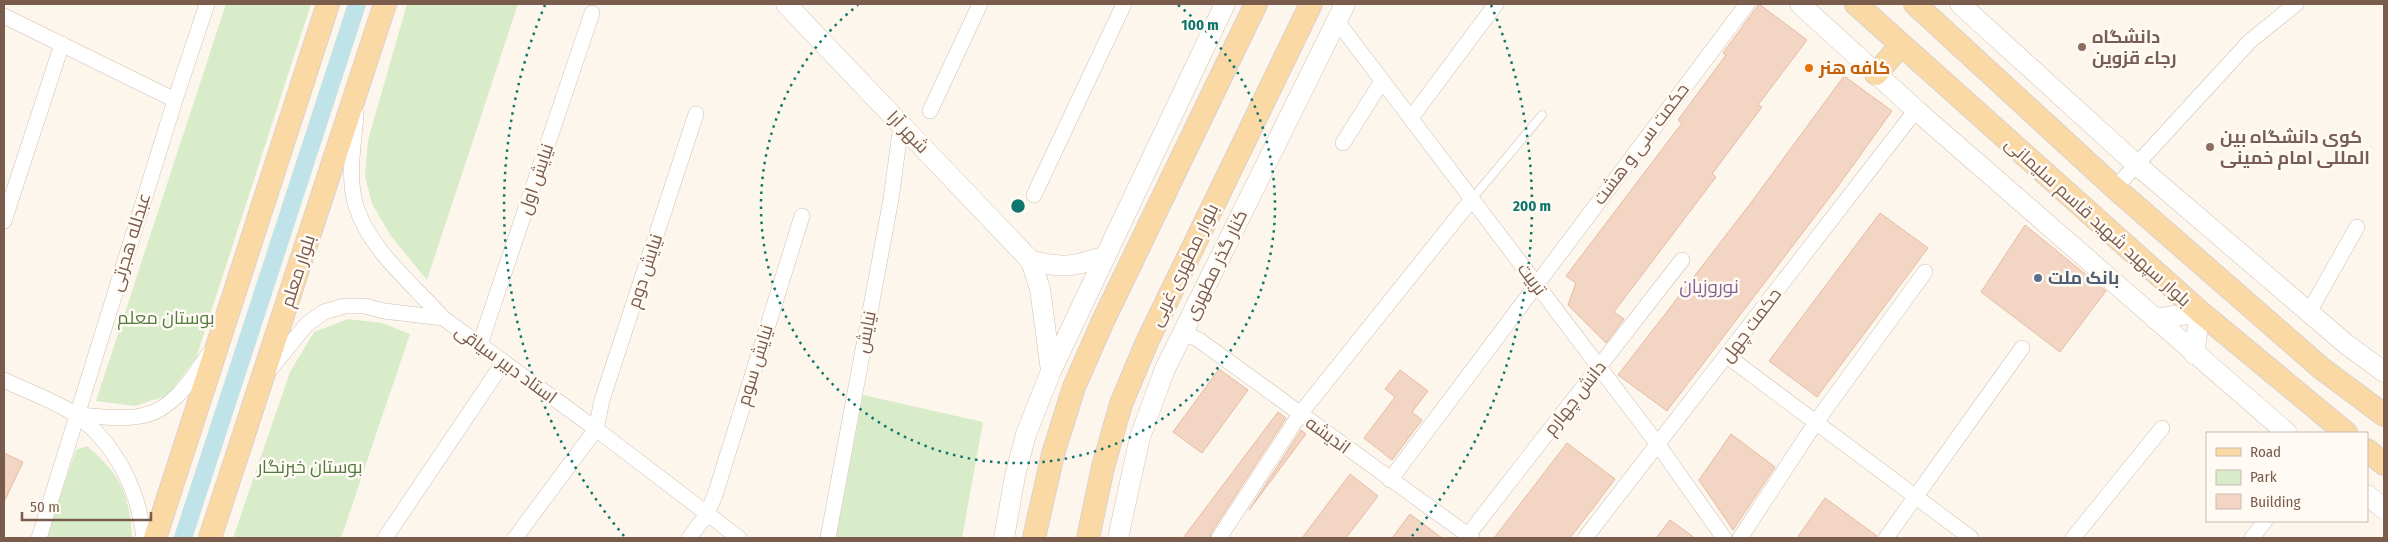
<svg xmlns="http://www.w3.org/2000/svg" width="2388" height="542" viewBox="0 0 2388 542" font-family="'Fira Sans Condensed',Cairo,sans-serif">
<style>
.green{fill:#d8ecc9}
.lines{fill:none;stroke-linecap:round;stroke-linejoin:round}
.canal{stroke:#bfe3e8;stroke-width:18}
.building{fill:#f3d5c3;stroke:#e6bba3}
.lane-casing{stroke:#d1beb0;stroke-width:9}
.street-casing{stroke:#d1beb0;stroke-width:16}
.secondary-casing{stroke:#d6c0b0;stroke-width:21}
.primary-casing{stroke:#dad1cd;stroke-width:24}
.lane{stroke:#fff;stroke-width:8}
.street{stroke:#fff;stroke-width:15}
.secondary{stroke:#fff;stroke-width:20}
.primary{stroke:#fbd9a5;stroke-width:22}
.ring{fill:none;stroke:#0f766e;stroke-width:2.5;stroke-dasharray:2.5 5}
.education-dot{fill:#8d6e63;stroke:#fffaf3;stroke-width:2}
.food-dot{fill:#e8710a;stroke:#fffaf3;stroke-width:2}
.service-dot{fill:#5c6f8a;stroke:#fffaf3;stroke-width:2}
.labels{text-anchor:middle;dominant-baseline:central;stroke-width:5;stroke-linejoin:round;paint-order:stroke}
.education-label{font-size:18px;font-weight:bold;fill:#785e54;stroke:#fffaf3;text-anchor:start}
.food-label{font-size:18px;font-weight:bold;fill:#c56008;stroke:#fffaf3;text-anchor:start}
.street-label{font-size:18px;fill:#7a5c4d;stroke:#fffaf3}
.service-label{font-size:18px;font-weight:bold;fill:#4e5e75;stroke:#fffaf3;text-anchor:start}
.park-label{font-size:18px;fill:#537a41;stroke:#fffaf3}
.neighbourhood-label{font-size:19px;fill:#846695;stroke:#fffaf3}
.centre{fill:#0f766e;stroke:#fffaf3;stroke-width:2.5}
.ring-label{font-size:15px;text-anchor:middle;font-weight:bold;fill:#0f766e;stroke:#fffaf3;stroke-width:5;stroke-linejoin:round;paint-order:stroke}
</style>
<rect width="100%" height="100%" fill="#fdf6ec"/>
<path class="green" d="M 226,4 L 311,4 L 196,358 L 168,395 L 135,406 L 96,401 Z
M 407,4 L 518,4 L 427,280 L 391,236 L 372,204 L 365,176 L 368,140 Z
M 348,319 L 382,323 L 410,334 L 341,538 L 233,538 L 290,372 L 314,332 Z
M 863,395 L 983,422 L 962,538 L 836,538 Z
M 87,446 C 120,474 130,494 132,538 L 46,538 L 76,450 Z"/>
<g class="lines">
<path class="canal" d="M 183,538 L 357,4"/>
</g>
<path class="building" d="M 1759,4 L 1807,40 L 1758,105 L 1762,107 L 1712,174 L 1716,177 L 1614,312 L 1624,319 L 1606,343 L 1568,305 L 1576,283 L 1566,276 L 1682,123 L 1678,120 L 1726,55 L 1723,53 Z
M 1844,76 L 1892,111 L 1836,189 L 1667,411 L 1618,375 L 1750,204 Z
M 1880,213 L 1928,248 L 1817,397 L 1769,361 Z
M 2025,225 L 2106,291 L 2060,352 L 1981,292 Z
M 1219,369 L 1248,390 L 1202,453 L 1173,432 Z
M 1400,370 L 1428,391 L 1412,412 L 1422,420 L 1392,460 L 1364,438 L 1395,397 L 1385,389 Z
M 1278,412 L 1286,418 L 1211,533 L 1210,538 L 1183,538 Z
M 1301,430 L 1306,434 L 1249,510 Z
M 1731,434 L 1775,467 L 1733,530 L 1699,480 Z
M 1567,443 L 1615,479 L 1597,503 L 1570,538 L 1494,538 Z
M 4,453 L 23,462 L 4,502 Z
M 1350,474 L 1378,496 L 1346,538 L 1302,538 Z
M 1825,498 L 1877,536 L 1877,538 L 1797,538 Z
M 1410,514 L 1442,538 L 1392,538 Z
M 1670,520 L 1695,538 L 1656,538 Z"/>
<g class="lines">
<g class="lane-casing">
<path id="lane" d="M 1472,199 L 1542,115"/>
</g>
<g class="street-casing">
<path id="street" d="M 4,16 L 175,100
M 1337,21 L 1659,446 L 1724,538
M 930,111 L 980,4
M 356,114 C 354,144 347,176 356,206 C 370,251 413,284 443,318
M 1411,118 L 1496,4
M 1343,143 L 1382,81
M 2115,188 L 2250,41 L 2296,4
M 1034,195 L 1124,4
M 4,221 L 62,44
M 2309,312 L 2357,227
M 1183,333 L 1199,340 L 1472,538
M 480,344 L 592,13
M 1727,356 L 1971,538
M 271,368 L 307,324 L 324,312 L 344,306 L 365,306 L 384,311 L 443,318 L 596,429 L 739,538
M 4,380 C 26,391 56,401 76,415 C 116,443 139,492 144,538
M 76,415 C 97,416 121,420 141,416 C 172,411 192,379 208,355
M 1390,480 L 1747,4
M 1468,535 L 1682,260
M 39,538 L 175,100 L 207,4
M 385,538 L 503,363
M 515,538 L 596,429 L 602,400 L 696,114
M 689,538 L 707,514 L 715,495 L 802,216
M 828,538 L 891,199 L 901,125
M 1219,538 L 1300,414 L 1472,199
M 1585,538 L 1916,110
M 1740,538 L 1816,422 L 1925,272
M 1886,538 L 2022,348
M 2073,538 L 2162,428
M 2252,538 L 2265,521"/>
</g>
<g class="secondary-casing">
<path id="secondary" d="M 786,4 L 1031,261 L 1040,289 L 1051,371
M 1800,4 L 1916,110 L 2287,433
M 1960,4 L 2137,165 L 2346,344 L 2384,372
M 1031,261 C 1064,268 1071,267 1103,257
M 2155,319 L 2200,312 L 2194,354
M 2367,495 L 2384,509
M 1004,538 L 1015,476 L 1026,434 L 1051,371 L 1225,4
M 1118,538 L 1140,437 L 1165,369 L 1345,4"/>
</g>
<g class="primary-casing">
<path id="primary" d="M 1856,4 L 2200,312 L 2346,433
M 1915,4 L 2115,188 L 2321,368 L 2384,415
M 1876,74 L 1901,45
M 2367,450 L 2384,464
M 155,538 L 328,4
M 210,538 L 385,4
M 1034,538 L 1053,454 L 1074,387 L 1103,321 L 1256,4
M 1088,538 L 1103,467 L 1121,404 L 1147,342 L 1311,4"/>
</g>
<use href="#lane" class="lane"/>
<use href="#street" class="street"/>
<use href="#secondary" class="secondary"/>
<use href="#primary" class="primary"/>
</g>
<g class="ring">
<path d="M1178 5A257 257 0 1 1 858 5"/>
<path d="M624 536A514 514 0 0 1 545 5M1491 5A514 514 0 0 1 1412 536"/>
</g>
<g class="education-dot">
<circle cx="2082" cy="47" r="5"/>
<circle cx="2210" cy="147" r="5"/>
</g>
<circle class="food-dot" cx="1809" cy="68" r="5"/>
<circle class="service-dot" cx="2038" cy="278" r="5"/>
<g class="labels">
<g class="education-label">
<text x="2092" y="37">دانشگاه<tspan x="2092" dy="21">رجاء قزوین</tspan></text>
<text x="2220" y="137">کوی دانشگاه بین<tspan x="2220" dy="21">المللی امام خمینی</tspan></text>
</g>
<g class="food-label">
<text x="1819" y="68">کافه هنر</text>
</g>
<g class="street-label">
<text transform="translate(908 132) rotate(46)">شهر آرا</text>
<text transform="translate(1641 144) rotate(-53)">حکمت سی و هشت</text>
<text transform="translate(536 179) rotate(-71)">نیایش اول</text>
<text transform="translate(2098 222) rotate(42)">بلوار سپهبد شهید قاسم سلیمانی</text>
<text transform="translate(130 242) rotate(-73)">عبدلله هجرتی</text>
<text transform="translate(1184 265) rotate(-64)">بلوار مطهری غربی</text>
<text transform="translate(1216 265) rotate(-64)">کنار گذر مطهری</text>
<text transform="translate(298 271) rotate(-72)">بلوار معلم</text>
<text transform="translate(645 271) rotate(-72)">نیایش دوم</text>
<text transform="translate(1532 279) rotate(53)">تربیت</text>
<text transform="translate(1751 325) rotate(-53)">حکمت چهل</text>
<text transform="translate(866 332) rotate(-79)">نيايش</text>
<text transform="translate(506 364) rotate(36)">استاد دبیر سیاقی</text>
<text transform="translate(755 365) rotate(-73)">نیایش سوم</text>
<text transform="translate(1575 398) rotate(-52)">دانش چهارم</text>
<text transform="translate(1328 435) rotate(36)">اندیشه</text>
</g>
<g class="service-label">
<text x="2048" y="278">بانک ملت</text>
</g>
<g class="park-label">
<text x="166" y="318">بوستان معلم</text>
<text x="310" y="467">بوستان خبرنگار</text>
</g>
<g class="neighbourhood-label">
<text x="1709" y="286">نوروزیان</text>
</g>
</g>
<circle cx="1018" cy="206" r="8" class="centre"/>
<g class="ring-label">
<text x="1200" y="30">100 m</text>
<text x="1532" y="211">200 m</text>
</g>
<rect width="2388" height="542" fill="none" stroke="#7a5c4d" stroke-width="10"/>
<rect x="2206" y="432" width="162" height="90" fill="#fffaf3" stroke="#cabbb1"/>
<rect x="2216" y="448" width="25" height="8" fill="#fbd9a5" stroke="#cabbb1"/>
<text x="2250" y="457" font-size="15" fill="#7a5c4d">Road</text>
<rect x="2216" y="470" width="25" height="15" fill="#d8ecc9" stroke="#cabbb1"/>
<text x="2250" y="482" font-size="15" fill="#7a5c4d">Park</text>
<rect x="2216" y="494" width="25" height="15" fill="#f3d5c3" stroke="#cabbb1"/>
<text x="2250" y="507" font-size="15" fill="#7a5c4d">Building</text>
<path d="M22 512v8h129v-8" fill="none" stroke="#7a5c4d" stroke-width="2.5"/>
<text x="30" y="512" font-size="15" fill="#7a5c4d" stroke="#fffaf3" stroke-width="4" paint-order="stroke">50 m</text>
</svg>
